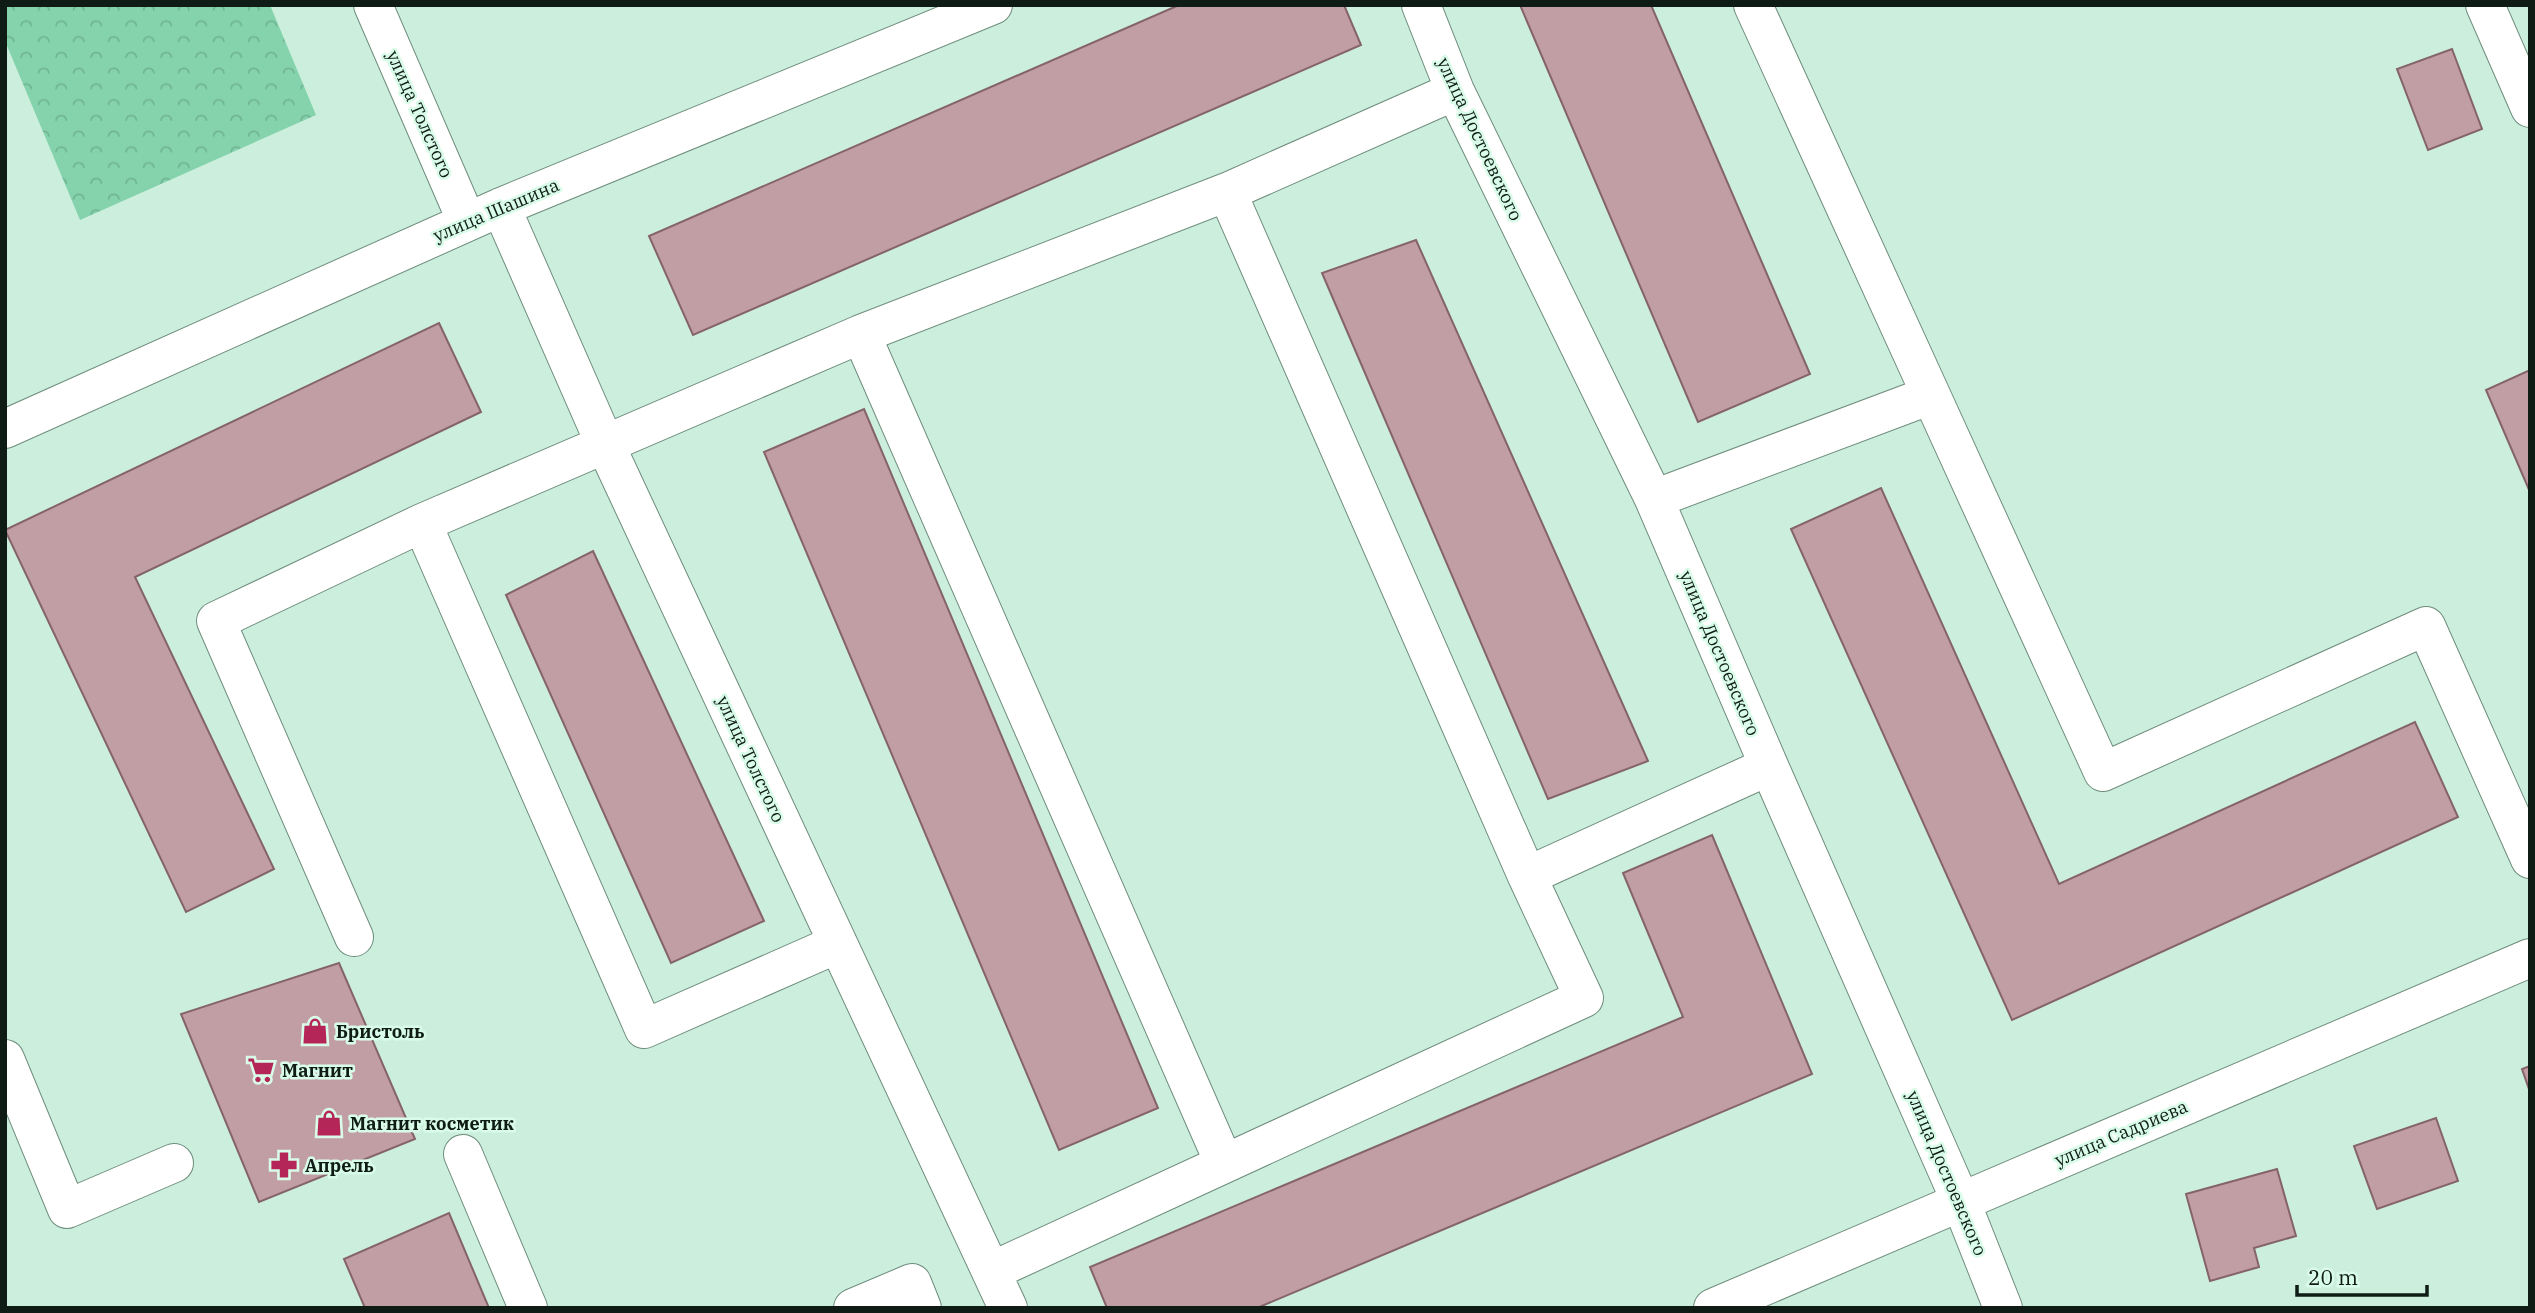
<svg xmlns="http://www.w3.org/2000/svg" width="2535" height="1313" viewBox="0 0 2535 1313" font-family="'IBM Plex Serif',serif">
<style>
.forest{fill:url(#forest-crowns)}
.building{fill:#c19ea4;stroke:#84636a;stroke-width:2}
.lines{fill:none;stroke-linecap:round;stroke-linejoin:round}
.minor-casing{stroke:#6e8d7d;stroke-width:40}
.minor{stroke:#fff;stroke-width:38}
.labels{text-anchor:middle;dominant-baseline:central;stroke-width:5;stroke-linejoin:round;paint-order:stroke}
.street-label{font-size:18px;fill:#0f1c15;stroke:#d9fce9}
.poi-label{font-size:18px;font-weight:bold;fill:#0f1c15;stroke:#d9fce9;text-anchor:start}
</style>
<defs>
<pattern id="forest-crowns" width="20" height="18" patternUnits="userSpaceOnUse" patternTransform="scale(1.75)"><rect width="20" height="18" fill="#84d3ac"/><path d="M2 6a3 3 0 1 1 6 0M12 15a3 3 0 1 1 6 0" fill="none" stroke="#71b593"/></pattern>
</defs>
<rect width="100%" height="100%" fill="#cceedc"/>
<path class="forest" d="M 5,5 L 270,5 L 316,115 L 80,220 L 5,41 Z"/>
<path class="building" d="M 1179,5 L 1344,5 L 1361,45 L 693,335 L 649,236 Z
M 1520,5 L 1651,5 L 1810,374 L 1698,422 Z
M 2452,49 L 2482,129 L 2428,150 L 2397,69 Z
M 1416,240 L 1648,761 L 1548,799 L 1322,273 Z
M 439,323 L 481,412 L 135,577 L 274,869 L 186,912 L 5,530 Z
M 2530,370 L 2530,492 L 2486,390 Z
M 864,409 L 1158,1108 L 1059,1150 L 764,452 Z
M 1881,488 L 2059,884 L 2415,722 L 2458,817 L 2012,1020 L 1791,529 Z
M 593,551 L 764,921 L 671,963 L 506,595 Z
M 1712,835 L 1812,1074 L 1257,1308 L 1107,1308 L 1090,1267 L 1683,1017 L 1623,873 Z
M 339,963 L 415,1139 L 259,1202 L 181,1014 Z
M 2530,1066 L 2530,1092 L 2522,1069 Z
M 2436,1118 L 2458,1181 L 2377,1209 L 2354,1146 Z
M 2277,1169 L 2296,1236 L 2254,1248 L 2259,1267 L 2210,1281 L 2186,1194 Z
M 449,1213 L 489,1308 L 365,1308 L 344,1259 Z"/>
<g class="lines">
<g class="minor-casing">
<path id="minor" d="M 373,5 L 467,222
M 1421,5 L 1455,91 L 1654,499 L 1769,766 L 1961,1202 L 2003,1308
M 1753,5 L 1931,395
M 2485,5 L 2530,108
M 1227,192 L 1455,91
M 501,207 L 605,444 L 1008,1308
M 861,334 L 1227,192 L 1527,876
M 5,429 L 501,207 L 993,5
M 1654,499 L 1931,395 L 2103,772 L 2426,626 L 2530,859
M 422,523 L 644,1029 L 837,944
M 354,937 L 216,621 L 422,523 L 861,334 L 1224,1163
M 5,1059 L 67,1209 L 174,1163
M 463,1154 L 528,1308
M 992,1271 L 1584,998 L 1527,876 L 1769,766
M 853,1308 L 912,1283 L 922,1308
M 1713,1308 L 2530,958"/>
</g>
<use href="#minor" class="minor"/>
</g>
<defs>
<g id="shop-bare" transform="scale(2.1)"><path d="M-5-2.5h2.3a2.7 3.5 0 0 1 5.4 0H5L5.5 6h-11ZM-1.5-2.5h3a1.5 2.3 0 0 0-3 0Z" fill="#b52658" stroke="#d9fce9" stroke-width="2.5" paint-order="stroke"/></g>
<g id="supermarket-bare" transform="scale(2.1)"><path d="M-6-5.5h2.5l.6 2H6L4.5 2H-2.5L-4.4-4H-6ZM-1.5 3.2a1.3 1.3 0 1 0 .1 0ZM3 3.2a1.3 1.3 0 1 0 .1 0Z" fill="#b52658" stroke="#d9fce9" stroke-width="2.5" paint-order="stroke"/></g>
<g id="pharmacy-bare" transform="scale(2.1)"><path d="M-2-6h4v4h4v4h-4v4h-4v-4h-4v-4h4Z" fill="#b52658" stroke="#d9fce9" stroke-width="2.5" paint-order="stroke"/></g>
</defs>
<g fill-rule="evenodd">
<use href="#shop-bare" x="315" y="1031"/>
<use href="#supermarket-bare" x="261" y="1070"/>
<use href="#shop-bare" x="329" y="1123"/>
<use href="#pharmacy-bare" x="284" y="1165"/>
</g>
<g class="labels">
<g class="street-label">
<text transform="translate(420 114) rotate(66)">улица Толстого</text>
<text transform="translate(1480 139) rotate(65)">улица Достоевского</text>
<text transform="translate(496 210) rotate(-23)">улица Шашина</text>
<text transform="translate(1720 653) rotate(67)">улица Достоевского</text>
<text transform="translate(751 759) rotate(65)">улица Толстого</text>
<text transform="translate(2121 1133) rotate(-23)">улица Садриева</text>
<text transform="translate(1947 1173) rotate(67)">улица Достоевского</text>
</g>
<g class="poi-label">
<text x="336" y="1031">Бристоль</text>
<text x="282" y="1070">Магнит</text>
<text x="350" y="1123">Магнит косметик</text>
<text x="305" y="1165">Апрель</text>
</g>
</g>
<rect width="2535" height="1313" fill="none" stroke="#0f1c15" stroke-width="14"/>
<path d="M2297 1285v10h130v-10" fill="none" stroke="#0f1c15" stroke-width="3.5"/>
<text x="2308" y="1285" font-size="21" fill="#0f1c15" stroke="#d9fce9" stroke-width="5" paint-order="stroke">20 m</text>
</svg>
